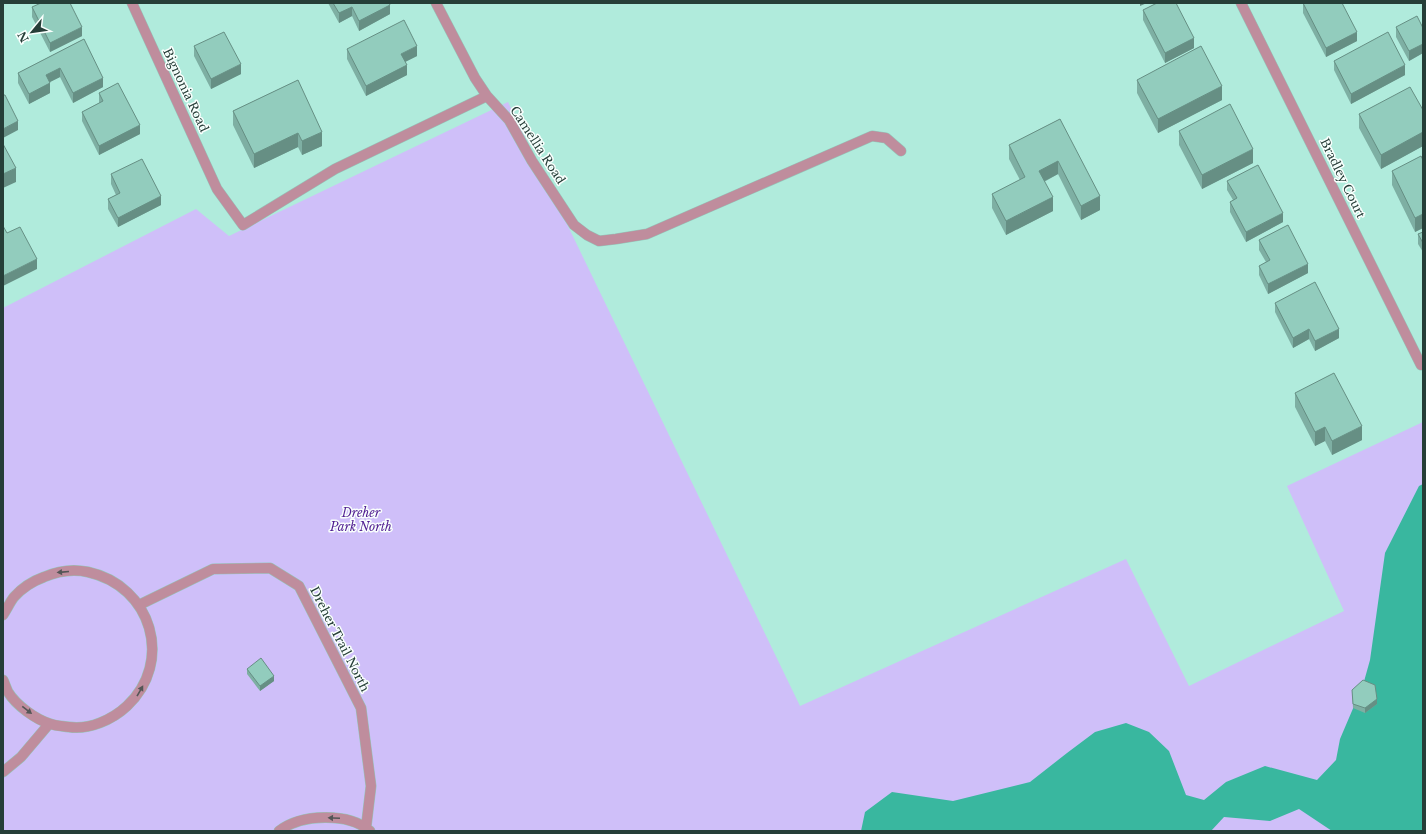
<svg xmlns="http://www.w3.org/2000/svg" width="1426" height="834" viewBox="0 0 1426 834" font-family="'Libre Baskerville',serif">
<style>
.green{fill:#cfbff9}
.water{fill:#39b79f}
.lines{fill:none;stroke-linecap:round;stroke-linejoin:round}
.minor-casing{stroke:#94c8bb;stroke-width:11}
.minor{stroke:#bf8d9d;stroke-width:10}
.wall{fill:#7eafa3}
.shaded-wall{fill:#668f84}
.building{fill:#92ccbd;stroke:#668f84}
.oneway{fill:#545656}
.labels{text-anchor:middle;dominant-baseline:central;stroke-width:3;stroke-linejoin:round;paint-order:stroke}
.street-label{font-size:12px;fill:#263e38;stroke:#f9fffd}
.park-label{font-size:12px;font-style:italic;fill:#501e91;stroke:#f9fffd}
</style>
<rect width="100%" height="100%" fill="#b0ebdc"/>
<path class="green" d="M 508,102 L 800,706 L 1126,559 L 1189,686 L 1344,611 L 1287,486 L 1423,422 L 1423,831 L 3,831 L 3,308 L 196,209 L 229,236 Z"/>
<path class="water" d="M 1423,484 L 1423,831 L 1332,831 L 1299,809 L 1270,821 L 1224,817 L 1211,831 L 861,831 L 865,812 L 892,792 L 953,801 L 1030,782 L 1067,753 L 1095,732 L 1126,723 L 1149,732 L 1169,751 L 1186,795 L 1204,800 L 1226,782 L 1265,766 L 1317,780 L 1336,760 L 1340,739 L 1363,685 L 1370,660 L 1385,553 L 1419,486 Z"/>
<g class="lines">
<g class="minor-casing">
<path id="minor" d="M 132,3 L 217,189 L 243,225 L 335,169 L 487,96
M 436,3 L 475,78 L 487,96 L 509,120 L 532,161 L 574,225 L 587,235 L 599,241 L 616,239 L 647,234 L 872,136 L 886,138 L 901,151
M 1241,3 L 1421,365
M 139,605 L 213,569 L 270,568 L 299,586 L 361,708 L 371,786 L 366,828
M 3,615 C 7,609 10,602 14,597 C 22,588 33,581 44,577 C 58,571 74,569 88,572 C 152,586 174,662 127,706 C 112,720 89,730 69,727 C 63,726 56,726 51,724 C 36,720 16,705 8,692 C 6,688 5,684 3,680
M 3,772 L 21,757 L 49,724
M 279,831 C 301,814 348,812 370,831"/>
</g>
<use href="#minor" class="minor"/>
</g>
<path class="wall" d="M 328,3 L 389,3 L 390,14 L 359,31 L 352,16 L 339,23 Z
M 1303,3 L 1357,41 L 1326,57 L 1303,13 Z
M 32,7 L 82,36 L 50,52 L 32,17 Z
M 1143,10 L 1194,48 L 1165,63 L 1143,20 Z
M 1396,27 L 1423,28 L 1423,53 L 1409,61 L 1396,37 Z
M 84,39 L 103,87 L 73,103 L 60,77 L 50,82 L 50,93 L 29,104 L 18,83 L 18,73 Z
M 194,46 L 241,74 L 211,89 L 194,56 Z
M 347,49 L 417,56 L 405,62 L 407,75 L 366,96 L 347,59 Z
M 1334,61 L 1405,75 L 1351,104 L 1334,70 Z
M 298,80 L 322,146 L 302,155 L 298,147 L 254,168 L 233,125 L 233,111 Z
M 1137,80 L 1222,100 L 1158,133 L 1137,93 Z
M 99,93 L 140,134 L 99,155 L 82,121 L 82,112 L 99,103 Z
M 1423,110 L 1423,146 L 1381,169 L 1359,128 L 1359,114 Z
M 1060,119 L 1100,210 L 1081,220 L 1058,174 L 1044,182 L 1053,211 L 1006,235 L 992,208 L 992,194 L 1020,180 L 1009,159 L 1009,145 Z
M 1179,131 L 1253,163 L 1202,189 L 1179,145 Z
M 1423,160 L 1423,228 L 1415,232 L 1392,185 L 1392,171 Z
M 111,174 L 161,205 L 118,227 L 108,209 L 108,199 L 116,195 L 111,184 Z
M 1227,181 L 1283,222 L 1246,242 L 1230,212 L 1230,202 L 1233,200 L 1227,190 Z
M 1423,232 L 1423,252 L 1418,244 L 1418,234 Z
M 1259,240 L 1308,273 L 1268,294 L 1259,275 L 1259,266 L 1266,262 L 1259,250 Z
M 1275,303 L 1339,338 L 1315,351 L 1309,339 L 1293,348 L 1275,312 Z
M 1295,393 L 1362,440 L 1332,455 L 1325,441 L 1315,446 L 1295,407 Z
M 247,669 L 274,681 L 260,691 L 247,674 Z
M 1352,690 L 1377,704 L 1365,713 L 1353,708 Z"/>
<path class="shaded-wall" d="M 1140,3 L 1147,3 L 1140,6 Z
M 390,5 L 390,14 L 359,31 L 359,21 Z
M 352,7 L 352,16 L 339,23 L 339,13 Z
M 82,27 L 82,36 L 50,52 L 50,43 Z
M 1357,32 L 1357,41 L 1326,57 L 1326,48 Z
M 1194,38 L 1194,48 L 1165,63 L 1165,53 Z
M 1423,44 L 1423,53 L 1409,61 L 1409,51 Z
M 417,46 L 417,56 L 401,64 L 401,54 Z
M 241,64 L 241,74 L 211,89 L 211,79 Z
M 407,65 L 407,75 L 366,96 L 366,86 Z
M 1405,65 L 1405,75 L 1351,104 L 1351,94 Z
M 60,68 L 60,77 L 46,84 L 46,75 Z
M 103,78 L 103,87 L 73,103 L 73,93 Z
M 50,83 L 50,93 L 29,104 L 29,94 Z
M 1222,86 L 1222,100 L 1158,133 L 1158,119 Z
M 18,121 L 18,130 L 3,138 L 3,129 Z
M 140,125 L 140,134 L 99,155 L 99,146 Z
M 322,132 L 322,146 L 302,155 L 302,141 Z
M 1423,132 L 1423,146 L 1381,169 L 1381,155 Z
M 298,133 L 298,147 L 254,168 L 254,154 Z
M 1253,149 L 1253,163 L 1202,189 L 1202,175 Z
M 1058,161 L 1058,174 L 1039,184 L 1039,171 Z
M 16,168 L 16,182 L 3,188 L 3,174 Z
M 161,196 L 161,205 L 118,227 L 118,218 Z
M 1100,196 L 1100,210 L 1081,220 L 1081,206 Z
M 1053,197 L 1053,211 L 1006,235 L 1006,221 Z
M 1283,213 L 1283,222 L 1246,242 L 1246,232 Z
M 1423,214 L 1423,228 L 1415,232 L 1415,218 Z
M 37,259 L 37,269 L 3,286 L 3,276 Z
M 1308,264 L 1308,273 L 1268,294 L 1268,284 Z
M 1309,329 L 1309,339 L 1293,348 L 1293,338 Z
M 1339,329 L 1339,338 L 1315,351 L 1315,341 Z
M 1362,426 L 1362,440 L 1332,455 L 1332,441 Z
M 1325,427 L 1325,441 L 1315,446 L 1315,432 Z
M 274,676 L 274,681 L 260,691 L 260,686 Z
M 1377,699 L 1377,704 L 1365,713 L 1365,708 Z"/>
<path class="building" d="M 41,3 L 70,3 L 82,27 L 50,43 L 32,7 Z
M 333,3 L 389,3 L 390,5 L 359,21 L 352,7 L 339,13 Z
M 1157,3 L 1176,3 L 1194,38 L 1165,53 L 1143,10 Z
M 1303,3 L 1342,3 L 1357,32 L 1326,48 Z
M 1417,16 L 1423,28 L 1423,44 L 1409,51 L 1396,27 Z
M 404,20 L 417,46 L 401,54 L 407,65 L 366,86 L 347,49 Z
M 224,32 L 241,64 L 211,79 L 194,46 Z
M 1388,32 L 1405,65 L 1351,94 L 1334,61 Z
M 84,39 L 103,78 L 73,93 L 60,68 L 46,75 L 50,83 L 29,94 L 18,73 Z
M 1201,46 L 1222,86 L 1158,119 L 1137,80 Z
M 298,80 L 322,132 L 302,141 L 298,133 L 254,154 L 233,111 Z
M 118,83 L 140,125 L 99,146 L 82,112 L 103,101 L 99,93 Z
M 1410,87 L 1423,110 L 1423,132 L 1381,155 L 1359,114 Z
M 3,95 L 5,95 L 18,121 L 3,129 Z
M 1230,104 L 1253,149 L 1202,175 L 1179,131 Z
M 1060,119 L 1100,196 L 1081,206 L 1058,161 L 1039,171 L 1053,197 L 1006,221 L 992,194 L 1025,177 L 1009,145 Z
M 3,144 L 16,168 L 3,174 Z
M 1421,156 L 1423,160 L 1423,214 L 1415,218 L 1392,171 Z
M 142,159 L 161,196 L 118,218 L 108,199 L 120,193 L 111,174 Z
M 1258,165 L 1283,213 L 1246,232 L 1230,202 L 1237,198 L 1227,181 Z
M 1288,225 L 1308,264 L 1268,284 L 1259,266 L 1270,260 L 1259,240 Z
M 3,226 L 7,233 L 20,227 L 37,259 L 3,276 Z
M 1423,232 L 1423,243 L 1418,234 Z
M 1315,282 L 1339,329 L 1315,341 L 1309,329 L 1293,338 L 1275,303 Z
M 1334,373 L 1362,426 L 1332,441 L 1325,427 L 1315,432 L 1295,393 Z
M 261,658 L 274,676 L 260,686 L 247,669 Z
M 1363,680 L 1375,685 L 1377,699 L 1365,708 L 1353,704 L 1352,690 Z"/>
<defs><path id="oneway-solid" d="M-6-.8H1V-3.2L6.5 0L1 3.2V.8H-6Z"/></defs>
<g class="oneway">
<use href="#oneway-solid" transform="translate(63 572) rotate(175)"/>
<use href="#oneway-solid" transform="translate(140 691) rotate(-60)"/>
<use href="#oneway-solid" transform="translate(27 710) rotate(38)"/>
<use href="#oneway-solid" transform="translate(334 818) rotate(-178)"/>
</g>
<g class="labels">
<g class="street-label">
<text transform="translate(186 90) rotate(65)">Bignonia Road</text>
<text transform="translate(538 145) rotate(57)">Camellia Road</text>
<text transform="translate(1343 178) rotate(64)">Bradley Court</text>
<text transform="translate(340 639) rotate(63)">Dreher Trail North</text>
</g>
<g class="park-label">
<text x="361" y="512">Dreher<tspan x="361" dy="14">Park North</tspan></text>
</g>
</g>
<rect width="1426" height="834" fill="none" stroke="#263e38" stroke-width="8"/>
<g transform="translate(32 32) rotate(241)" stroke="#f9fffd" stroke-width="3" paint-order="stroke">
<path d="M0-3L7 15L0 10L-7 15Z" fill="#263e38"/>
<text y="-6" font-size="11" font-weight="bold" text-anchor="middle" fill="#263e38">N</text>
</g>
</svg>
